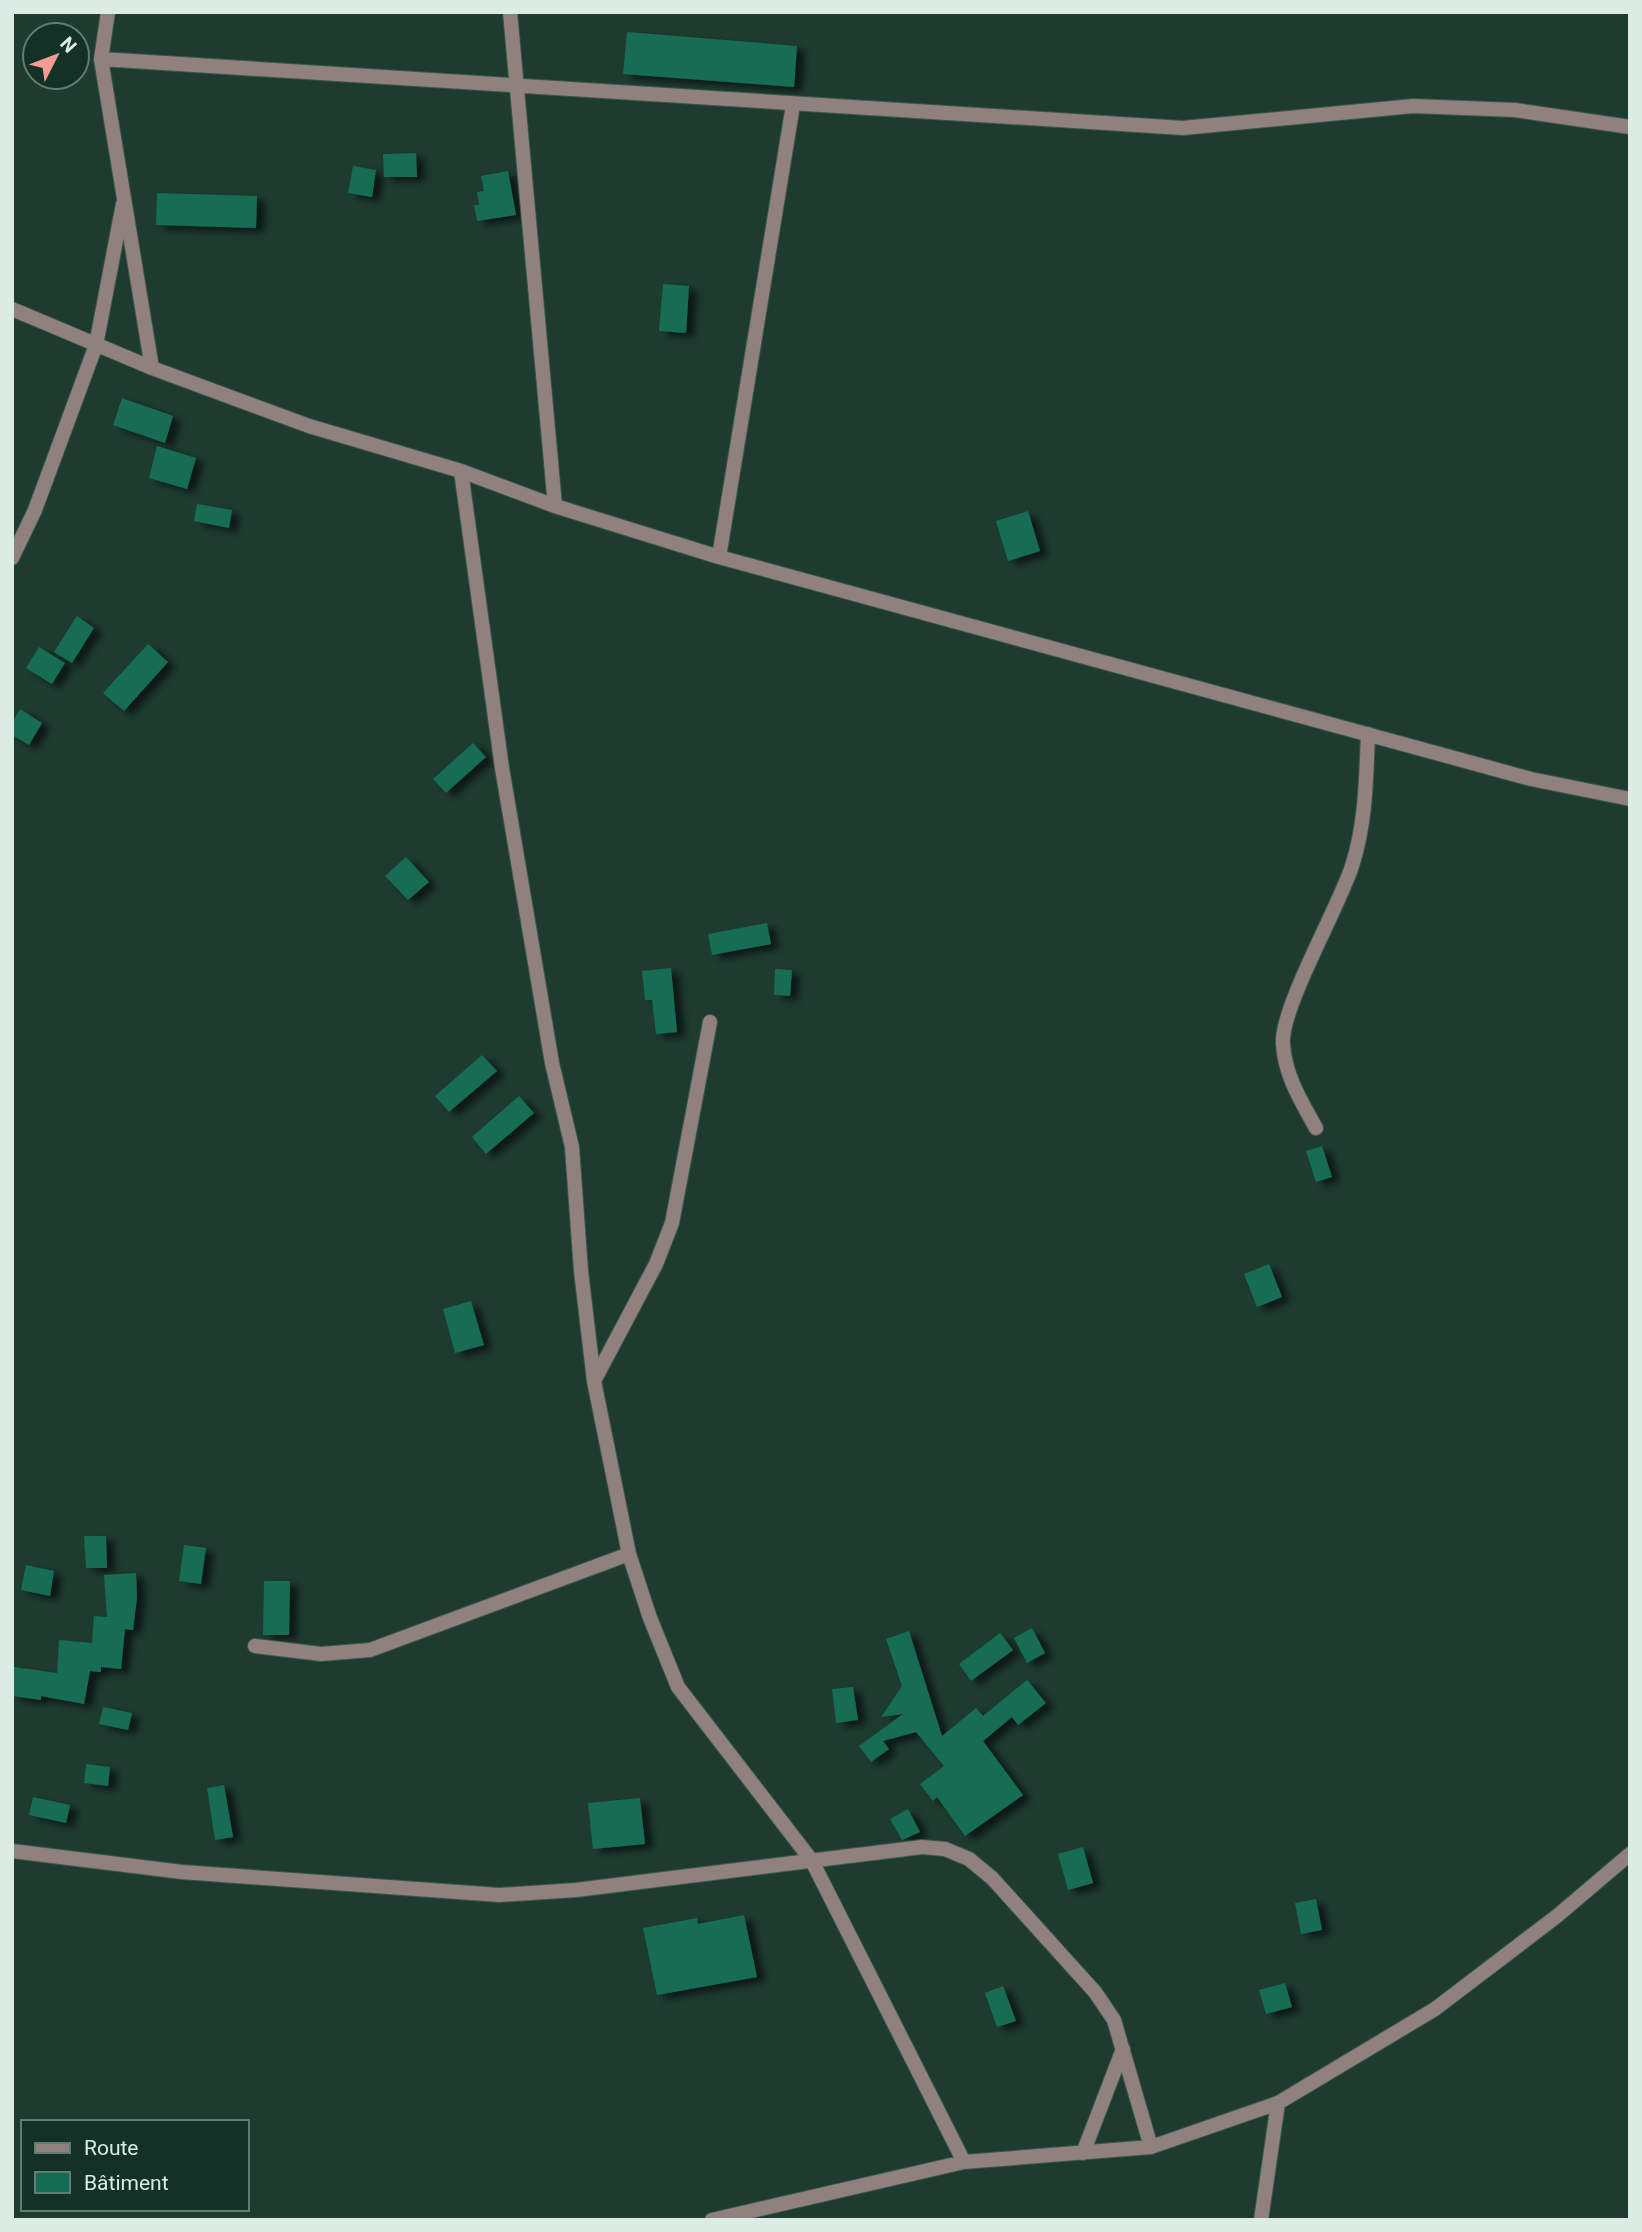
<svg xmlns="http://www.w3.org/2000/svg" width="1642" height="2232" viewBox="0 0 1642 2232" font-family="Roboto,sans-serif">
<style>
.building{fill:#146d53;filter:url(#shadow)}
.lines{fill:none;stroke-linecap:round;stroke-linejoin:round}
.street-casing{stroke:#3c574d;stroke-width:16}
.street{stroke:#90817f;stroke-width:14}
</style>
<defs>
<filter id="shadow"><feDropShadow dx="8" dy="4.5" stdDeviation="3.5" flood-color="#0009"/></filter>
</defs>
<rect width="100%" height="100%" fill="#1e3b30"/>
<path class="building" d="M 627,32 L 797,46 L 794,87 L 623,74 Z
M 416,153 L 417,177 L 384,177 L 383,154 Z
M 353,166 L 376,170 L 372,197 L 348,193 Z
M 508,171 L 516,215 L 477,221 L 474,205 L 479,205 L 477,192 L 484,191 L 481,176 Z
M 157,193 L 257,196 L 256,228 L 156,225 Z
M 663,284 L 689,286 L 686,333 L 659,331 Z
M 122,398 L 173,416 L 165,443 L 113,425 Z
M 157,446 L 196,458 L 187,489 L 149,478 Z
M 197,504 L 232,510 L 229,528 L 194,521 Z
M 1028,511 L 1040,551 L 1008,561 L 996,521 Z
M 77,616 L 94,628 L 72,663 L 54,652 Z
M 148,644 L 168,662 L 124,711 L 103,693 Z
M 39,647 L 65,663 L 52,684 L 26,668 Z
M 20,709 L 42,723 L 29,745 L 12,735 L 12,723 Z
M 473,743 L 486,757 L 446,793 L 433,779 Z
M 406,857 L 429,882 L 408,900 L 385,876 Z
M 767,923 L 771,944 L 712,955 L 708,934 Z
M 671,968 L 677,1032 L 656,1034 L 652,1000 L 645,1000 L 642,971 Z
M 775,969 L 792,970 L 790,996 L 774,995 Z
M 482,1055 L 497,1071 L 449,1112 L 435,1096 Z
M 519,1096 L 534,1113 L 486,1154 L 472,1137 Z
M 1322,1146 L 1332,1177 L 1316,1182 L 1306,1151 Z
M 1269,1264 L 1282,1297 L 1257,1307 L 1244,1274 Z
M 471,1301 L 484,1345 L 455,1353 L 443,1309 Z
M 84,1536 L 106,1536 L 107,1568 L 86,1568 Z
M 184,1545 L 206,1548 L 201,1584 L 179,1581 Z
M 26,1565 L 54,1571 L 50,1596 L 21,1590 Z
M 136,1573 L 137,1597 L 133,1630 L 125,1629 L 121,1669 L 101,1667 L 101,1672 L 90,1671 L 84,1704 L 41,1696 L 41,1700 L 12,1696 L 14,1667 L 57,1673 L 59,1640 L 92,1643 L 94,1616 L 107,1617 L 104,1575 Z
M 264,1581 L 290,1581 L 289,1635 L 263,1635 Z
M 1032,1628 L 1045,1653 L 1027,1663 L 1014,1638 Z
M 909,1631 L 942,1736 L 976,1708 L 983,1716 L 1027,1680 L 1046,1703 L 1018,1725 L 1012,1717 L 983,1741 L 1023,1795 L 965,1836 L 937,1797 L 933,1801 L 920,1784 L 944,1766 L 916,1732 L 883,1741 L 889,1749 L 871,1762 L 859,1746 L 903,1714 L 881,1717 L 902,1686 L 886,1639 Z
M 1000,1633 L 1013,1650 L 971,1681 L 959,1664 Z
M 853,1687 L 858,1720 L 836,1723 L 832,1689 Z
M 103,1707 L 132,1713 L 128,1730 L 99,1724 Z
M 86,1764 L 110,1767 L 108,1786 L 84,1783 Z
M 224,1785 L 233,1837 L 215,1840 L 207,1788 Z
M 33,1797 L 70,1805 L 66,1823 L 29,1815 Z
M 640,1798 L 645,1844 L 593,1849 L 588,1803 Z
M 908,1809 L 920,1832 L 902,1840 L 890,1819 Z
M 1083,1847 L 1093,1883 L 1068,1890 L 1058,1854 Z
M 1316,1899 L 1322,1930 L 1301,1934 L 1295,1903 Z
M 744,1915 L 757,1977 L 657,1995 L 643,1928 L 697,1918 L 698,1924 Z
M 1285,1983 L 1292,2007 L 1266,2014 L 1259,1990 Z
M 1003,1986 L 1016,2021 L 997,2027 L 985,1993 Z"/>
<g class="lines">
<g class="street-casing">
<path id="street" d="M 108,12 L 101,59 L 152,368
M 510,12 L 555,506
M 101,59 L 1183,128 L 1413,106 L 1515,110 L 1630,127
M 12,309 L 152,368 L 309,426 L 461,471 L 555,506 L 719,557 L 1531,779 L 1630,799
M 461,471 L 502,768 L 552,1063 L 572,1147 L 581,1271 L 594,1381 L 629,1554 L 650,1618 L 678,1687 L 812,1861 L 964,2162
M 719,557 L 793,105
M 12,558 L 35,510 L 96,345 L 123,204
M 1316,1128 C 1301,1101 1285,1076 1283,1044 C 1280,1009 1339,907 1352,866 C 1366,823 1366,779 1368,734
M 594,1381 L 656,1264 L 672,1223 L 710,1022
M 255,1646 L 321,1654 L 370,1650 L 629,1554
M 12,1851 L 182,1872 L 499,1895 L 576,1890 L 922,1847 L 945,1849 L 969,1859 L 992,1878 L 1095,1992 L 1114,2020 L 1151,2147
M 1083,2153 L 1123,2049
M 712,2220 L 964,2162 L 1151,2147 L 1278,2103 L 1435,2009 L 1557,1916 L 1630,1854
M 1261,2220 L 1278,2103"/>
</g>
<use href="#street" class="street"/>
</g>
<rect width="1642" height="2232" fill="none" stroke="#dbece5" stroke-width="28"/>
<rect x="21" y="2120" width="228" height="91" fill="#133126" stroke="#637c72" stroke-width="2"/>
<rect x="35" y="2143" width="35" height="10" fill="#90817f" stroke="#637c72" stroke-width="2"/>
<text x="84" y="2155" font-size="21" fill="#dbece5">Route</text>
<rect x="35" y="2172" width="35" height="21" fill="#146d53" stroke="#637c72" stroke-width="2"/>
<text x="84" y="2190" font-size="21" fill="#dbece5">Bâtiment</text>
<g transform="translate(56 56) rotate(48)"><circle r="33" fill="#133126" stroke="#637c72" stroke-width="2"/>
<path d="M0-5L12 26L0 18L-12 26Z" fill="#f59c96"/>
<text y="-10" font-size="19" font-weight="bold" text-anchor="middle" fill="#dbece5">N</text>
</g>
</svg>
